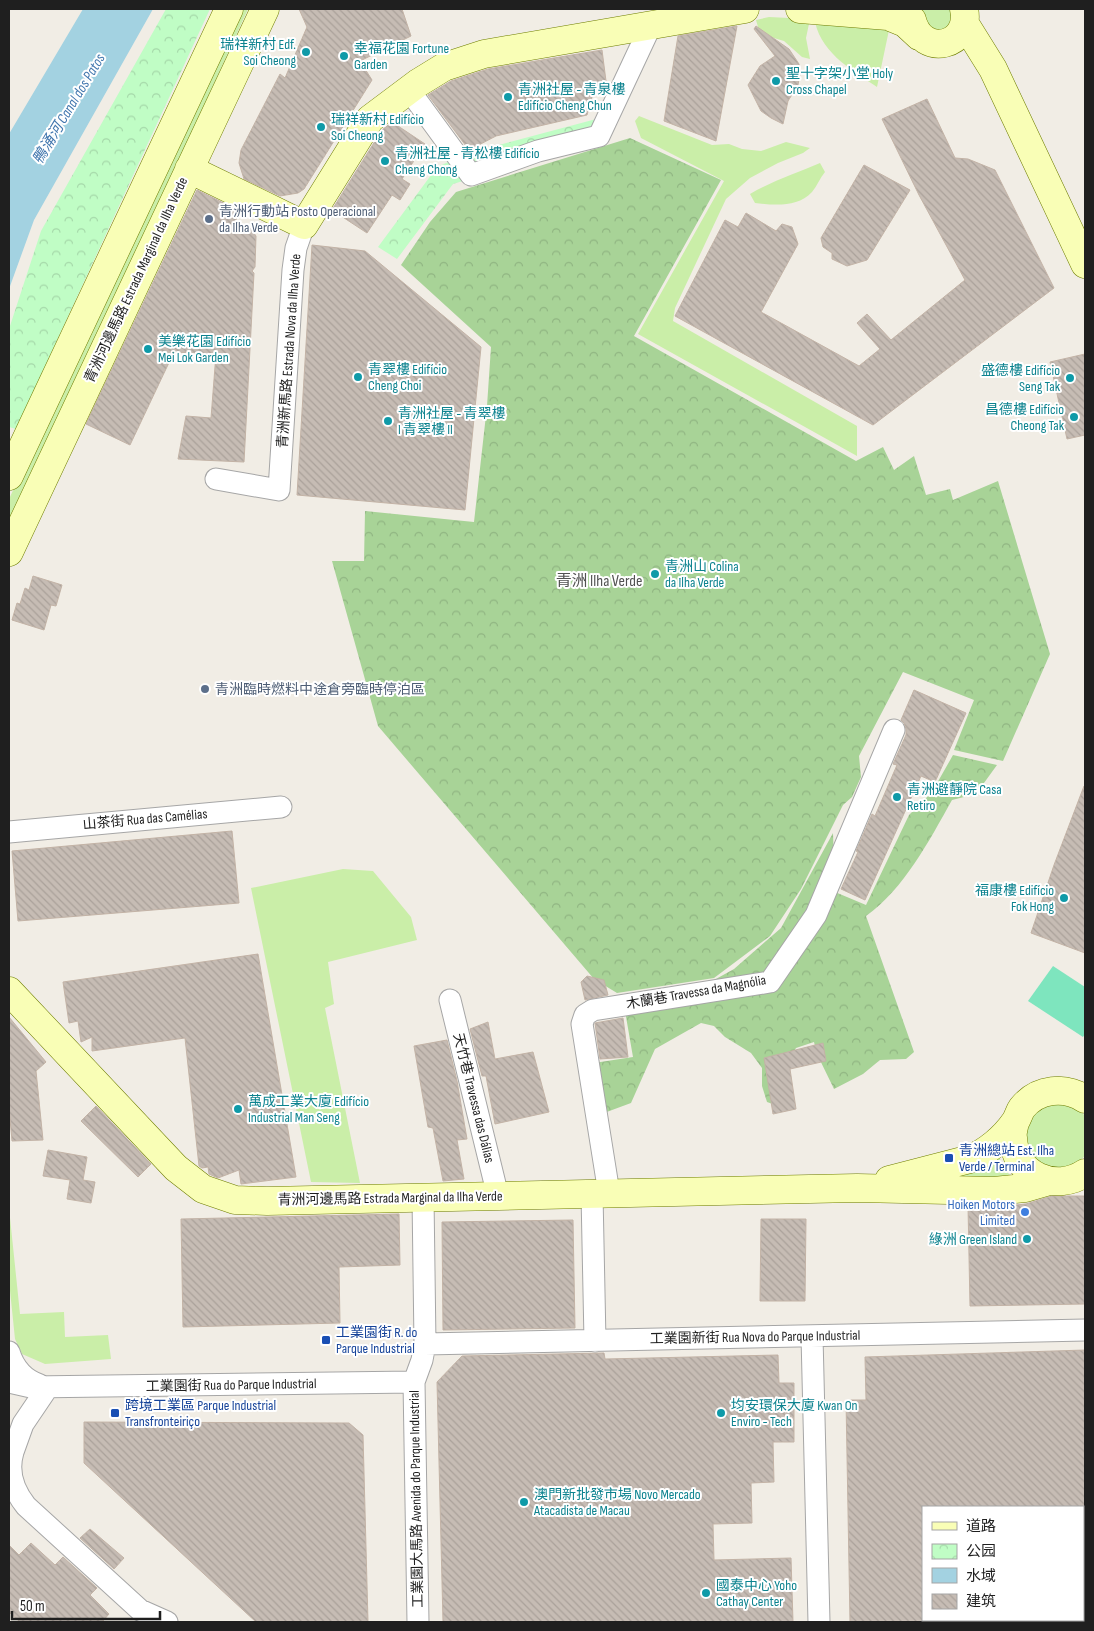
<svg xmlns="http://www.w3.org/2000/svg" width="1094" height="1631" viewBox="0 0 1094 1631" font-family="'Sofia Sans Condensed','Noto Sans SC',sans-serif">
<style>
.grass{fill:#caeea8}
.forest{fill:url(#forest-crowns)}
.park{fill:url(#park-crowns)}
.pitch{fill:#7ee5be}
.water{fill:#a3d2e1}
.building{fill:url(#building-back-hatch);stroke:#c3b3a6}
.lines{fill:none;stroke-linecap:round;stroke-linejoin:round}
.street-casing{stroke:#a6a6a6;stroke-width:23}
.secondary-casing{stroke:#6e7d00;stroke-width:29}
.street{stroke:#fff;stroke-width:21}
.secondary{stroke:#f9feb6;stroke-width:28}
.culture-dot{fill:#0f9aa8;stroke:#fff;stroke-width:2}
.service-dot{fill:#5c6f8a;stroke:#fff;stroke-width:2}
.transit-dot{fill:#1a4fb4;stroke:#fff;stroke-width:2}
.shop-dot{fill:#3f7fe0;stroke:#fff;stroke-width:2}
.labels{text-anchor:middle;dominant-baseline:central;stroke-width:4;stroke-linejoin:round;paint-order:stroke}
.culture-label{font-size:14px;fill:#0d838f;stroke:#fff;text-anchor:start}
.service-label{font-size:14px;fill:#4e5e75;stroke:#fff;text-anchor:start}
.street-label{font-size:14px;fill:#1f1f1f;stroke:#fff}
.transit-label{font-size:14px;fill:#164399;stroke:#fff;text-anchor:start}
.shop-label{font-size:14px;fill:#366cbe;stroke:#fff;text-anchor:end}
.water-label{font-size:15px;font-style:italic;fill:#4277ae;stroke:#fff}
.quarter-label{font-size:16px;fill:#525252;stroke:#fff}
</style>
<defs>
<pattern id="forest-crowns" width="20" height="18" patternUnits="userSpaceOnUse" patternTransform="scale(1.25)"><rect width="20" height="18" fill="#a8d397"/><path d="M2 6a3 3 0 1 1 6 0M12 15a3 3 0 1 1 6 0" fill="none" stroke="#90b582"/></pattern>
<pattern id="park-crowns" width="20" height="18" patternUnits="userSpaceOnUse" patternTransform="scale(1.25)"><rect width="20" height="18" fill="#c0fdc5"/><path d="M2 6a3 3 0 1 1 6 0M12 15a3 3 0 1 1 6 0" fill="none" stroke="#a5d8a9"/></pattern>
<pattern id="building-back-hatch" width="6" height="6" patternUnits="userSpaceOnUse" patternTransform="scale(1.25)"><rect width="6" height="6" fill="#c6bcb4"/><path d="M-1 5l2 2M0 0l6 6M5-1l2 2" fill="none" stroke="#aaa19a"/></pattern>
</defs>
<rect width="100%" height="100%" fill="#f1ede5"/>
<path class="grass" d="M 237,9 L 248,9 L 74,390 L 9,522 L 9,499 Z
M 919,9 L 958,9 L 959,21 L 932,37 Z
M 814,16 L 889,30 L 877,87 C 850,69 818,51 814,16 Z
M 769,17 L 810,19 L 806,38 L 810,59 L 802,57 L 784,41 L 760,34 L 756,20 Z
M 639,116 L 712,145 L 729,144 L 742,149 L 761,151 L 786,142 L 810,148 L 803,153 L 778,163 L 750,178 L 726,199 L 675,308 L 673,321 L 857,426 L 857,456 L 638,334 L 724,181 L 641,138 L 635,121 Z
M 820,163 L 825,172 C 820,178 817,186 812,192 C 797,208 774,205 755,203 L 750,194 C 772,181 797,173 820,163 Z
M 343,869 L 373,871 L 411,917 L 417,940 L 328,962 L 334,1004 L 325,1008 L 360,1183 L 311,1182 L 251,888 Z
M 1058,1103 L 1078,1108 L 1085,1116 L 1085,1156 C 1037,1199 997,1114 1058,1103 Z
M 999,1155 L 1002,1166 L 1016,1182 L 930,1183 C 959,1176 974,1170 999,1155 Z
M 9,1208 L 20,1314 L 64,1312 L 65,1337 L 108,1335 L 111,1359 L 45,1364 L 22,1354 L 15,1339 L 9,1281 Z"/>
<path class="forest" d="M 630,138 L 721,180 L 634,336 L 856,461 L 883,447 L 894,470 L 914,456 L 926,495 L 950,489 L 953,500 L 998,481 L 1050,654 L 1003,761 L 954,750 L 974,700 L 903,672 L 859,756 L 861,777 L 852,797 L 843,805 L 801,889 L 770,936 L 714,978 L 617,993 L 594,979 L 378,726 L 332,561 L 364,561 L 365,511 L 474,522 L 487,406 L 491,347 L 401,265 L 430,222 L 456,192 Z
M 953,755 L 997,765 L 976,794 L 952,800 C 929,841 904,889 866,916 L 914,1052 L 906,1059 L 880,1060 L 863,1074 L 834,1089 L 817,1054 L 814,1042 L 796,1048 L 787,1064 L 781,1107 L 767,1102 L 762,1086 L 762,1068 L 751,1053 L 725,1037 L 714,1026 L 701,1023 L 655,1049 L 631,1103 L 604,1113 L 594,1063 L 633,1057 L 625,1011 L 705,985 L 734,969 L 781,928 L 833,833 L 835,892 L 866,905 L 909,815 L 932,792 Z"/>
<path class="park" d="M 166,9 L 210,9 L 16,429 L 9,427 L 9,329 L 41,231 Z
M 600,118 L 606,138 L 453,184 L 397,259 L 378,247 L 437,167 L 469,153 Z"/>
<path class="pitch" d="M 1053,966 L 1085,987 L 1085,1034 L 1083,1037 L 1028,1001 Z"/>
<path class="water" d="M 83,9 L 153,9 L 34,220 L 9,289 L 9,134 Z"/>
<path class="building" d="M 299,9 L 402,9 L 411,36 L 360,61 L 372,80 L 304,189 L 298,193 L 280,196 L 244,179 L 239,163 L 241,150 L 280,74 L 285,78 L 307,27 Z
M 737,26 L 716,141 L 664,121 L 678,36 Z
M 756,26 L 789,49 L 799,64 L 800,74 L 798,85 L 788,101 L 783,124 L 771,118 L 761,111 L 748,85 L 760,66 L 775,56 L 754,29 Z
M 602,50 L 606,81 L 597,88 L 592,97 L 587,115 L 496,136 L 469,150 L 428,95 L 451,81 L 488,69 Z
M 927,99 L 955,158 L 968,159 L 995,170 L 1054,288 L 873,425 L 675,316 L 725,220 L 738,227 L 746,213 L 776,231 L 782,224 L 792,227 L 798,244 L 761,312 L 859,366 L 880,349 L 857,323 L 867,314 L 891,340 L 965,280 L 919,195 L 882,119 Z
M 392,122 L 425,144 L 402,179 L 410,184 L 400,200 L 392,195 L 367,233 L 332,210 L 382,130 Z
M 864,165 L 910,190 L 867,260 L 847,266 L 832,259 L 832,253 L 823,247 L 821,238 Z
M 197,190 L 240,211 L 233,226 L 250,228 L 256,236 L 255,267 L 252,271 L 254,273 L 244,462 L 178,459 L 186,416 L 211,418 L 216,354 L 174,352 L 130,445 L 86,424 Z
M 312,245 L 365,251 L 481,347 L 465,510 L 297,495 Z
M 1085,354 L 1085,435 L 1067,439 L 1050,362 Z
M 33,576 L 62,585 L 56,606 L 51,605 L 44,630 L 12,620 L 17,603 L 20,604 L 25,588 L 29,590 Z
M 914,690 L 966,713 L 935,782 L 921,776 L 865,900 L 841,889 L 858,852 L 856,851 L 872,814 L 875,816 L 897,765 L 893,764 L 906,735 L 906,729 L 904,723 L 901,720 Z
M 1084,786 L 1085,786 L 1085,953 L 1031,933 L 1054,865 Z
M 232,831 L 239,903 L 18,921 L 12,851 Z
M 258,954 L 296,1177 L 241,1184 L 239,1170 L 218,1178 L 209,1174 L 208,1167 L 202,1168 L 199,1166 L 185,1038 L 92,1051 L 92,1037 L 81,1042 L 78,1021 L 69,1023 L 63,982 Z
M 587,976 L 604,980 L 608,995 L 585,1000 L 581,982 Z
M 9,1017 L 46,1062 L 36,1071 L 43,1140 L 12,1141 L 9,1108 Z
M 623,1018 L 628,1057 L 600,1059 L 595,1023 Z
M 488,1022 L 495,1059 L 533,1052 L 549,1112 L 495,1124 L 486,1076 L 482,1076 L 470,1029 Z
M 447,1040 L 457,1081 L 467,1139 L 457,1140 L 464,1179 L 443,1181 L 433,1128 L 428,1127 L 414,1046 Z
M 823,1043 L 826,1061 L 790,1069 L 796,1109 L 773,1114 L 764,1058 Z
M 96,1106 L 151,1164 L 138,1177 L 81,1121 Z
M 48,1150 L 87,1157 L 83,1180 L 95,1182 L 91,1203 L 67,1199 L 70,1180 L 43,1176 Z
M 1052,1196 L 1085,1196 L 1085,1304 L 970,1306 L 968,1206 L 995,1207 L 1026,1204 Z
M 399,1214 L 400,1265 L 339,1267 L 340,1323 L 183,1327 L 181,1219 Z
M 761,1219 L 806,1219 L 805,1301 L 760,1301 Z
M 573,1220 L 575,1328 L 443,1330 L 442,1222 Z
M 1085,1350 L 1085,1507 L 923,1507 L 923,1622 L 850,1622 L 846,1400 L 866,1400 L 865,1357 Z
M 604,1353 L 605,1359 L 778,1355 L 779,1383 L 794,1383 L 794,1442 L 773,1442 L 774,1482 L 751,1483 L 752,1523 L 713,1524 L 714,1560 L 791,1558 L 793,1622 L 443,1622 L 437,1382 L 462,1356 Z
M 84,1422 L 349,1423 L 363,1435 L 368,1622 L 256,1622 L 84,1463 Z
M 90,1529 L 124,1558 L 114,1569 L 80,1538 Z
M 31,1543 L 55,1565 L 63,1557 L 97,1588 L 90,1595 L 109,1614 L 102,1622 L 20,1622 L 9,1612 L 9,1545 L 19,1555 Z"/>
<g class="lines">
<g class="street-casing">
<path id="street" d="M 409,90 L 471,175 L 538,151 L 599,136 L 651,25
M 216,479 L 279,490 L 293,270 L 296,248 L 304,225
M 9,832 L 281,807
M 450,1000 L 498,1196
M 609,1193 L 582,1024 L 585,1015 L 593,1010 L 770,982 L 816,915 L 894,730
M 592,1194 L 595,1341
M 812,1336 L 819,1622
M 425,1344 L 1085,1330
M 9,1352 C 14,1368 24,1380 40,1385
M 9,1382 L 31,1387 L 414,1382
M 13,1452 C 7,1472 14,1491 26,1506 L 140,1610 L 167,1622
M 9,1463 L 23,1424 L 48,1387
M 418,1622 L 414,1382 L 422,1360 L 425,1344 L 423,1197"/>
</g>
<g class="secondary-casing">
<path id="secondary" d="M 800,9 L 888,16 L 905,23 L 919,36
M 912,20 C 922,59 972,46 964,9
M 965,24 L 993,69 L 1085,264
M 189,169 L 304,225 L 370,119 L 418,83 L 444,67 L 484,54 L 745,9
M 9,476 L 229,9
M 9,552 L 265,9
M 9,991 L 176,1168 L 203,1189 L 235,1200 L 267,1201 L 857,1188 L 994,1191 L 1025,1188 L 1049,1181
M 1015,1122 C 1014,1127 1012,1133 1013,1138 C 1015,1175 1055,1193 1085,1173
M 889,1180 L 970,1159 C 987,1152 1004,1138 1015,1122 C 1018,1118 1019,1112 1022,1108 C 1038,1088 1065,1086 1085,1099"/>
</g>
<use href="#street" class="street"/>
<use href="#secondary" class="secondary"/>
</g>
<g class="culture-dot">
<circle cx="306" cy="52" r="5"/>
<circle cx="344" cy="56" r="5"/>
<circle cx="776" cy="81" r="5"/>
<circle cx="508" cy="97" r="5"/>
<circle cx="321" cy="127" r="5"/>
<circle cx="385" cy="161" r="5"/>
<circle cx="148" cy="349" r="5"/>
<circle cx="358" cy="377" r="5"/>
<circle cx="1070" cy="378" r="5"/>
<circle cx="1074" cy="417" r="5"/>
<circle cx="388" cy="421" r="5"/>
<circle cx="655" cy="574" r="5"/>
<circle cx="897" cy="797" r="5"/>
<circle cx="1064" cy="898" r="5"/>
<circle cx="238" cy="1109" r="5"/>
<circle cx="1027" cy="1239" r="5"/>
<circle cx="721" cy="1413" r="5"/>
<circle cx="524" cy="1502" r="5"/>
<circle cx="706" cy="1593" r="5"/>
</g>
<g class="service-dot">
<circle cx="209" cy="219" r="5"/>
<circle cx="205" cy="689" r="5"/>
</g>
<g class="transit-dot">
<rect x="944" y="1153" width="10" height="10" rx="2.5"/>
<rect x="321" y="1335" width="10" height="10" rx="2.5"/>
<rect x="110" y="1408" width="10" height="10" rx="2.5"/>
</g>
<circle class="shop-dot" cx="1025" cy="1212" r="5"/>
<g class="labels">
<g class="culture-label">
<text x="296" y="44" text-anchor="end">瑞祥新村 Edf.<tspan x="296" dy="16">Soi Cheong</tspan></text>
<text x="354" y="48">幸福花園 Fortune<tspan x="354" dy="16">Garden</tspan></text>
<text x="786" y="73">聖十字架小堂 Holy<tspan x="786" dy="16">Cross Chapel</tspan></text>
<text x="518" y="89">青洲社屋 - 青泉樓<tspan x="518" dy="16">Edifício Cheng Chun</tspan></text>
<text x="331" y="119">瑞祥新村 Edifício<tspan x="331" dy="16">Soi Cheong</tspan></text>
<text x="395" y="153">青洲社屋 - 青松樓 Edifício<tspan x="395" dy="16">Cheng Chong</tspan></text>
<text x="158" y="341">美樂花園 Edifício<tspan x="158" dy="16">Mei Lok Garden</tspan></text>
<text x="368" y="369">青翠樓 Edifício<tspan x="368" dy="16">Cheng Choi</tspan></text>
<text x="1060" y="370" text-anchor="end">盛德樓 Edifício<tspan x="1060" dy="16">Seng Tak</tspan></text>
<text x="1064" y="409" text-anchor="end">昌德樓 Edifício<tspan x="1064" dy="16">Cheong Tak</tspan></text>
<text x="398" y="413">青洲社屋 - 青翠樓<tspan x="398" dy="16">I 青翠樓 II</tspan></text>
<text x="665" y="566">青洲山 Colina<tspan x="665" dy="16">da Ilha Verde</tspan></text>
<text x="907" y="789">青洲避靜院 Casa<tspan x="907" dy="16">Retiro</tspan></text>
<text x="1054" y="890" text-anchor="end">福康樓 Edifício<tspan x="1054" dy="16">Fok Hong</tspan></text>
<text x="248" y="1101">萬成工業大廈 Edifício<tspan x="248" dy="16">Industrial Man Seng</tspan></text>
<text x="1017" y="1239" text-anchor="end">綠洲 Green Island</text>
<text x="731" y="1405">均安環保大廈 Kwan On<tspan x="731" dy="16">Enviro - Tech</tspan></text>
<text x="534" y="1494">澳門新批發市場 Novo Mercado<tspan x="534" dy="16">Atacadista de Macau</tspan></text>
<text x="716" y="1585">國泰中心 Yoho<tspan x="716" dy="16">Cathay Center</tspan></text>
</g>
<g class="service-label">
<text x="219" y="211">青洲行動站 Posto Operacional<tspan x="219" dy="16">da Ilha Verde</tspan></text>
<text x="215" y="689">青洲臨時燃料中途倉旁臨時停泊區</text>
</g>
<g class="street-label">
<text transform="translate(136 280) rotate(-65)">青洲河邊馬路 Estrada Marginal da Ilha Verde</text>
<text transform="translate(289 351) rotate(-86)">青洲新馬路 Estrada Nova da Ilha Verde</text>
<text transform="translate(145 819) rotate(-5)">山茶街 Rua das Camélias</text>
<text transform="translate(696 992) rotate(-10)">木蘭巷 Travessa da Magnólia</text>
<text transform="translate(474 1098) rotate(76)">天竹巷 Travessa das Dálias</text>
<text transform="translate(390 1198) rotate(-1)">青洲河邊馬路 Estrada Marginal da Ilha Verde</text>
<text transform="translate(755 1337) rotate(-1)">工業園新街 Rua Nova do Parque Industrial</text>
<text transform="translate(231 1385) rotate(-1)">工業園街 Rua do Parque Industrial</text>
<text transform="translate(416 1499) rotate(-91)">工業園大馬路 Avenida do Parque Industrial</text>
</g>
<g class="transit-label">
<text x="959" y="1150">青洲總站 Est. Ilha<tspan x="959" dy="16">Verde / Terminal</tspan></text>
<text x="336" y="1332">工業園街 R. do<tspan x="336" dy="16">Parque Industrial</tspan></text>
<text x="125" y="1405">跨境工業區 Parque Industrial<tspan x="125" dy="16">Transfronteiriço</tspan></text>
</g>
<g class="shop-label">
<text x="1015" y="1204">Hoiken Motors<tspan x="1015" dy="16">Limited</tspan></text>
</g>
<g class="water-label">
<text transform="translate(69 109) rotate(-59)">鴨涌河 Canal dos Patos</text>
</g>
<g class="quarter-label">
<text x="599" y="581">青洲 Ilha Verde</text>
</g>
</g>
<rect width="1094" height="1631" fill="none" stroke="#1f1f1f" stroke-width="20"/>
<rect x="922" y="1506" width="162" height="115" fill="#ffffff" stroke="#a5a5a5"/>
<rect x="932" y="1522" width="25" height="8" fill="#f9feb6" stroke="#a5a5a5"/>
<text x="966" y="1531" font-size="15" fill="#1f1f1f">道路</text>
<rect x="932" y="1544" width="25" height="15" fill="url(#park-crowns)" stroke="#a5a5a5"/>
<text x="966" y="1556" font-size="15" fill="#1f1f1f">公园</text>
<rect x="932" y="1568" width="25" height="15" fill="#a3d2e1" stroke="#a5a5a5"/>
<text x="966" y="1581" font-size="15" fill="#1f1f1f">水域</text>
<rect x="932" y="1594" width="25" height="15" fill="url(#building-back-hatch)" stroke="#a5a5a5"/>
<text x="966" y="1606" font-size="15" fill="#1f1f1f">建筑</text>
<path d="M12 1611v8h148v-8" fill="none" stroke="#1f1f1f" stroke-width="2.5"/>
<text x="20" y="1611" font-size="15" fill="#1f1f1f" stroke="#ffffff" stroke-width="4" paint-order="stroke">50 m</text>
</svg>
